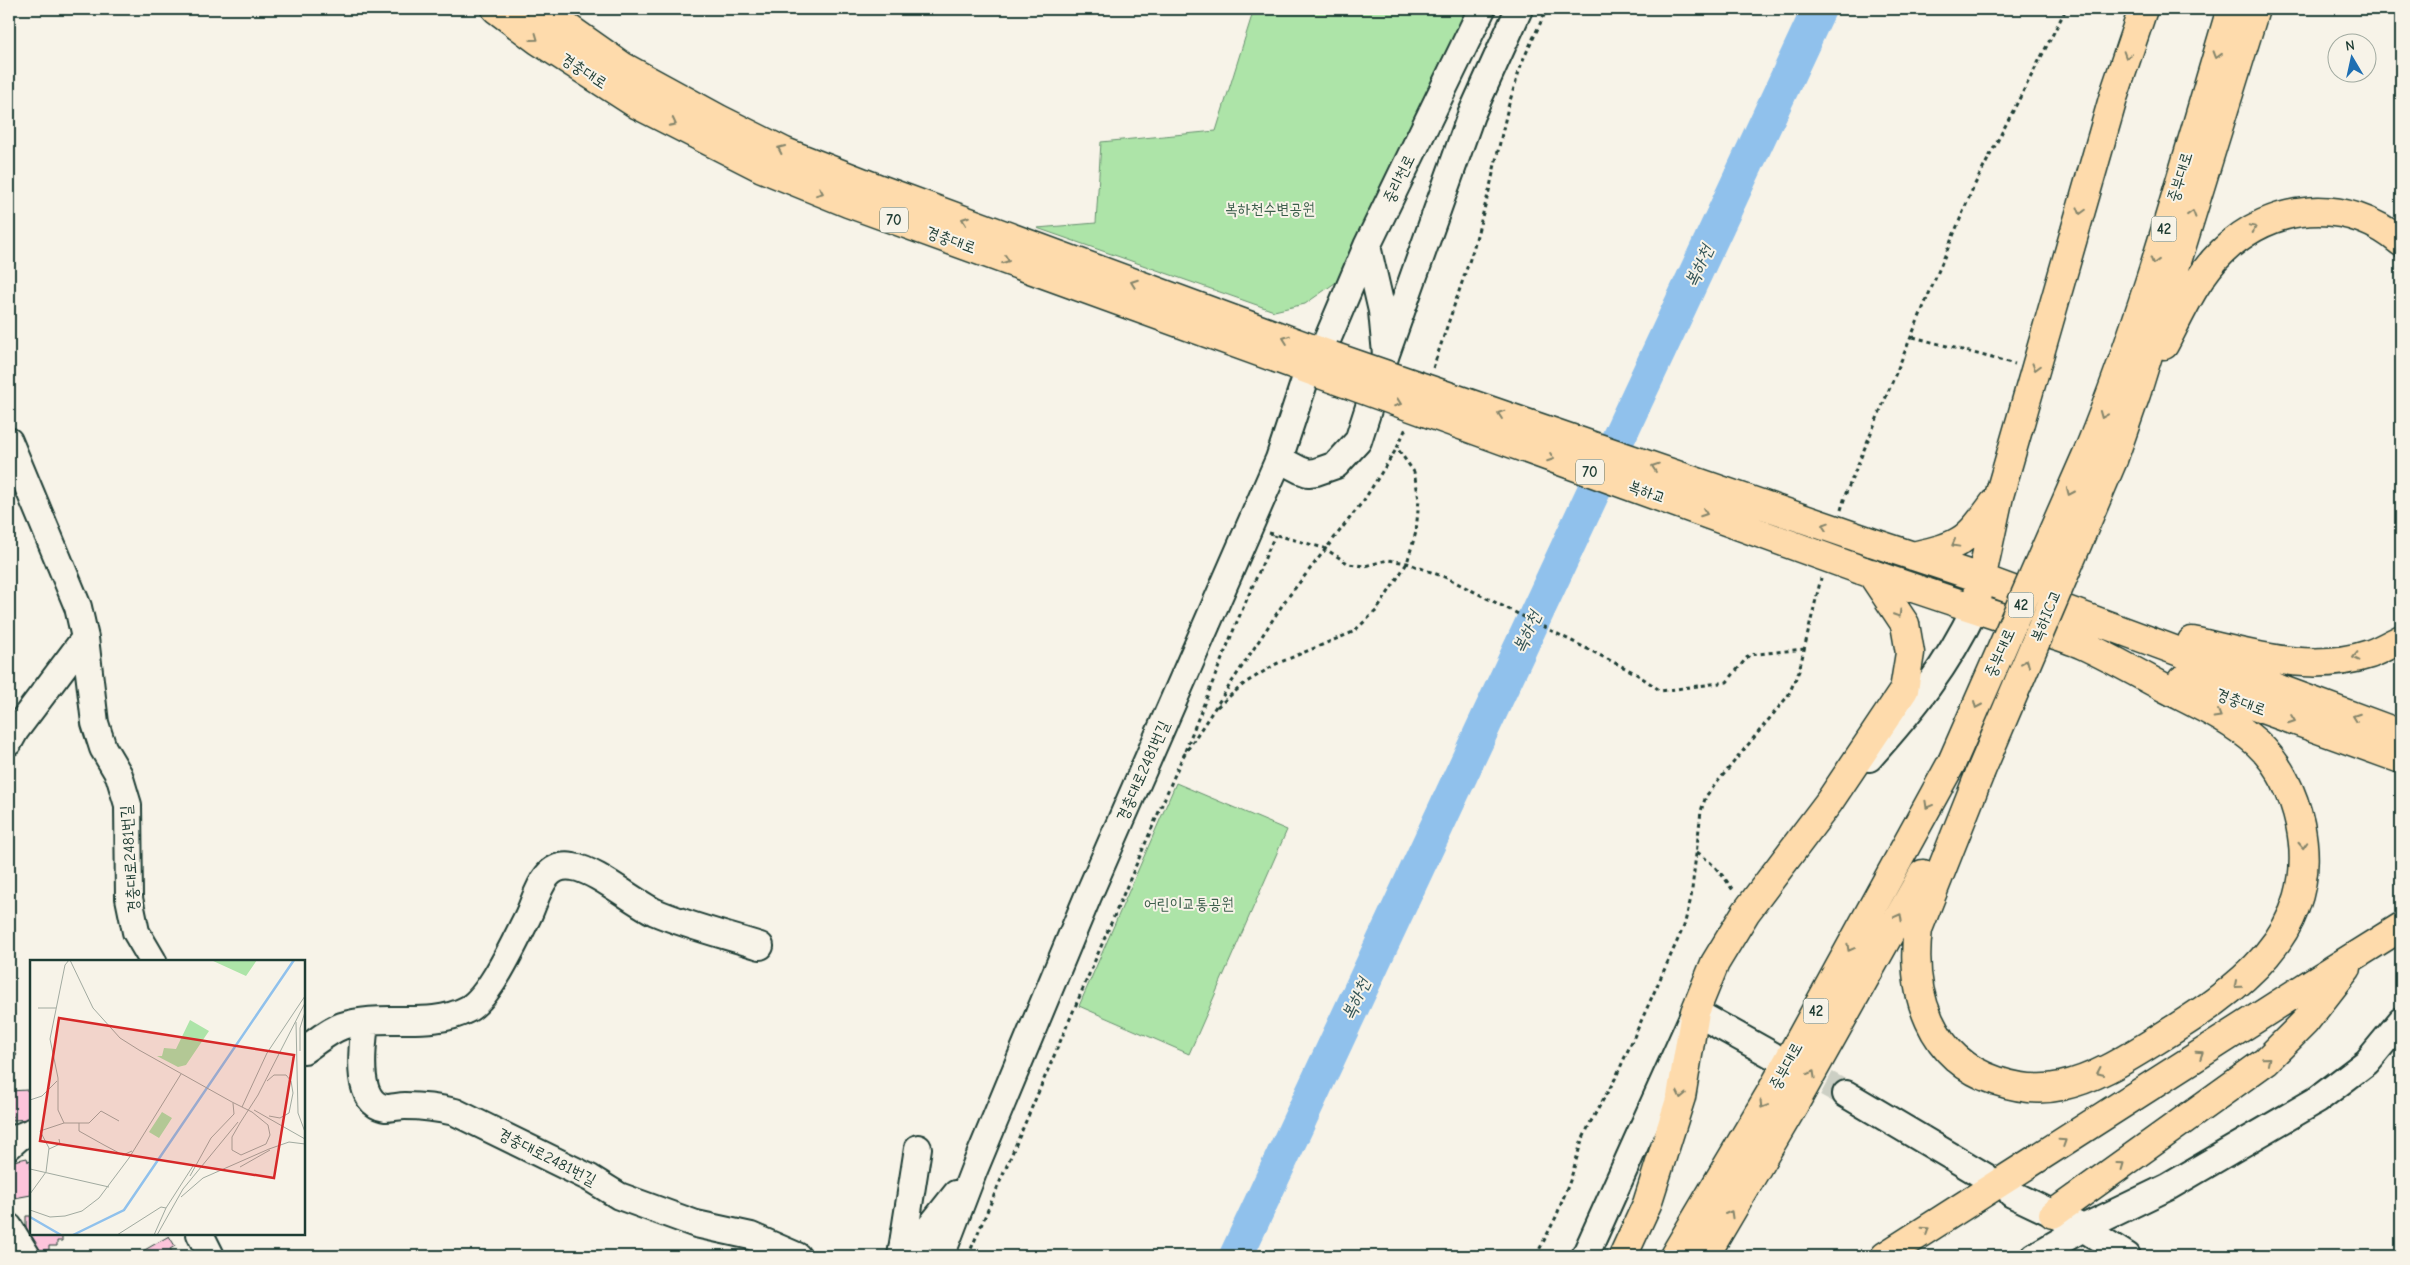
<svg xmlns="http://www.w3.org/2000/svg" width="2410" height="1265" viewBox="0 0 2410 1265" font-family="'Comic Neue','Poor Story',sans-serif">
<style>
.green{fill:#ade4a8;stroke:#66906e}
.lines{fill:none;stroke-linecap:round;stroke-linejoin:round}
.river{stroke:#90c1ec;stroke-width:34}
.building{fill:#fcc4db;stroke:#1f3d34}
.minor-tunnel{stroke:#cccfc4;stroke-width:26;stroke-dasharray:26 13;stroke-linecap:butt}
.minor-casing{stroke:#1f3d34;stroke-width:30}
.major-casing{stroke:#1f3d34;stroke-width:31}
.path{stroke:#1f3d34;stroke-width:3;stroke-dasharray:4 4;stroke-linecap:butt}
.minor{stroke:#f7f3e8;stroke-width:26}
.major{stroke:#fedbac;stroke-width:28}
.major-bridge-casing{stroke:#1f3d34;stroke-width:31;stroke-linecap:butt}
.major-bridge{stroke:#fedbac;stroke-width:28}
.oneway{stroke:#83846a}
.labels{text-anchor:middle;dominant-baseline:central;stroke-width:4;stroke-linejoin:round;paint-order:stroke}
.shield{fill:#f7f3e8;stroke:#60746a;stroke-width:1}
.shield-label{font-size:15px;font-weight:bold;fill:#1f3d34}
.street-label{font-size:16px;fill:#1f3d34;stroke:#f7f3e8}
.park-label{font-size:16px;fill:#3b5e4b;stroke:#f7f3e8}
.water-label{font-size:18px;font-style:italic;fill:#365759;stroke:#f7f3e8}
.inset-river{fill:none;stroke:#90c1ec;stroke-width:2.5}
.inset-road{fill:none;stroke:#a1aaa0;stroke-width:1}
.view{fill:#d62828;fill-opacity:0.15;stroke:#d62828;stroke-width:2.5}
.inset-edge{fill:none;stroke:#1f3d34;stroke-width:2.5}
</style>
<rect width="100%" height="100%" fill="#f7f3e8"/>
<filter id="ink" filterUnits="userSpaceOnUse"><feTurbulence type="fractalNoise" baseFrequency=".02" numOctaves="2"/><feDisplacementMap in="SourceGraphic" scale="10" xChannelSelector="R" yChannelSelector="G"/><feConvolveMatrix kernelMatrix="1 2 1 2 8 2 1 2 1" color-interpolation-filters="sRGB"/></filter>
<g filter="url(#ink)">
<path class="green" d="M 1254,9 L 1472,9 L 1342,278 L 1305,304 L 1274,311 L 1037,228 L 1096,223 L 1101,142 L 1216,131 Z
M 1176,783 L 1287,830 L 1189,1054 L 1079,1006 Z"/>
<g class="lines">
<path class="river" d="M 1236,1256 L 1819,9"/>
</g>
<path class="building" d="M 9,1044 L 17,1055 L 9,1061 Z
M 28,1090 L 31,1093 L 31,1119 L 13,1120 L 12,1116 L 9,1116 L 9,1091 Z
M 27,1158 L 28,1162 L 31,1161 L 31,1195 L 9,1199 L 9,1162 Z
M 26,1216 L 31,1216 L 31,1234 L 62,1234 L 62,1241 L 57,1241 L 57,1246 L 49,1246 L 49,1250 L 26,1250 Z
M 169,1236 L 175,1246 L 170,1249 L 175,1256 L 146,1256 L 143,1251 Z"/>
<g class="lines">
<path class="minor-tunnel" d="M 1792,1065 L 1846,1094"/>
<g class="minor-casing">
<path id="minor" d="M 1322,352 L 1367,246 L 1482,9
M 1386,354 L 1471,115 L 1519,9
M 9,441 L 78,607 L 85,638 L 95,723 L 103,748 L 119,775 L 128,805 L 129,898 L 136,932 L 153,961
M 1279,459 L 1300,470 L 1308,473 L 1316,472 L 1336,465 L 1358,441 L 1386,354 L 1382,311 L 1367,246
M 9,742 L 15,731 L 85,638
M 1869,758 C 1912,710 1947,667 1975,608
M 365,1022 C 363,1044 353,1104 386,1108 C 392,1108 399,1106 405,1106 C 422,1106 438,1108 455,1112 L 590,1178 L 619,1196 L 696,1224 L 751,1236 L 797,1256
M 304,1050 C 316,1042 328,1031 342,1026 C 382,1012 429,1030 468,1009 C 490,997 515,941 527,918 C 537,899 542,861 573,867 C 596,870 632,901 655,912 C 688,926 725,935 760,946
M 1846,1094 L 1986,1177
M 9,1146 L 19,1137 L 31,1132
M 2012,1194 L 2083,1228 L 2127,1256
M 9,1227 L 27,1256
M 200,1234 L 211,1256
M 901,1256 L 918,1148
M 907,1256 L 956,1194
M 941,1256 L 974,1170 L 1088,896 L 1279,459 L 1308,371
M 1585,1256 L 1695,1012 L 1772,1055
M 2035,1256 L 2083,1228 L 2168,1187 L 2317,1100 L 2367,1062 L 2401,1021"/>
</g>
<g class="major-casing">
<path id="major" d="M 496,9 L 539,41 L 638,105 L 762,168 L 848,203 L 1320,374
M 541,9 L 622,66 L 719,119 L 785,152 L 877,188 L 1332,356
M 2164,345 C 2181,313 2196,277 2222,252 C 2272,203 2346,196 2401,242
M 2090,447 C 2148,305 2187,155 2231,9
M 2113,460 L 2136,394 L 2255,9
M 1871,542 L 1983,579 L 2401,734
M 1913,556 C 1961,545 1965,543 1994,503
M 1861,570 C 1914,589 1968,606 2022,624 C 2042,631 2064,637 2083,645 C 2111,658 2139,674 2167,689 C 2198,705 2230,719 2257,743 C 2279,763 2294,795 2300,824 C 2323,934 2236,991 2155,1041 C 2126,1059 2095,1079 2061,1086 C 2039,1091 2018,1088 1997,1081 C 1930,1059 1910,993 1918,929 L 1980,773
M 1975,608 L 1999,496 L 2114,95 L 2143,9
M 2192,641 C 2251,654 2310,674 2370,654 C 2381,650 2391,644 2401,639
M 2182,680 L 2401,759
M 2053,1214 L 2266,1061 L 2305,1022 L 2347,968
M 1623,1256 L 1647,1204 L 1681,1097 L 1695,1012 L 1715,963 L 1746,912 L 1829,802 L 1904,690 L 1910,653 L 1905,624 L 1871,573
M 1674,1256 L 1770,1094 L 1952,762
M 1705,1256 L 1794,1105 L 1923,874
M 1885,1256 L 2313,982 L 2401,927"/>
</g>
<path class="path" d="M 1913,337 L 2015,364
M 1433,368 L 1473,250 L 1489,191 L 1508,107 L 1522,62 L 1547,9
M 1841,510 L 1846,493 L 1973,188 L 2066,9
M 1269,533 L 1324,548 L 1349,564 L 1365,566 L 1388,560 L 1407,563 L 1447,578 L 1635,673 L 1661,691 L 1727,682 L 1749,655 L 1804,649
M 1217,707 L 1245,683 L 1276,664 L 1353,632 L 1377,610 L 1407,563 L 1416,532 L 1419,499 L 1414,472 L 1397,448
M 1185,751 L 1236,624 L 1275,535
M 1697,852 C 1713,863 1724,876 1734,892
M 968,1256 L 1182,758 L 1285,601 L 1364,500 L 1397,448 L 1406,428
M 1536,1256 L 1556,1217 L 1571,1178 L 1581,1143 L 1590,1123 L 1615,1079 L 1684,926 L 1691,898 L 1701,811 L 1706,796 L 1788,696 L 1799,671 L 1821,578"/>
<use href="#minor" class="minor"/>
<use href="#major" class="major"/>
<g class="major-bridge-casing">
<path id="major-bridge" d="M 1332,356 L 1871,542
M 1320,374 L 1861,570
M 1952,762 L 2090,447
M 1980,773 L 2113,460"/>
</g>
<use href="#major-bridge" class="major-bridge"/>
</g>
<defs><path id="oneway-chevron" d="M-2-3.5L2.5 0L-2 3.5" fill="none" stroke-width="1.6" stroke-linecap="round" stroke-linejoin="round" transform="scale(1.25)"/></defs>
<g class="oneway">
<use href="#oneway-chevron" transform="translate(535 38) rotate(36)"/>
<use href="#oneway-chevron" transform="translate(2127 55) rotate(108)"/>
<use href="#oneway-chevron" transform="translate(2217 55) rotate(107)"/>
<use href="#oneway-chevron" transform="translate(673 123) rotate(27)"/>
<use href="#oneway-chevron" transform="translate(781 149) rotate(-155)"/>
<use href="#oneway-chevron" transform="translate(820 192) rotate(22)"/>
<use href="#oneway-chevron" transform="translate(2081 211) rotate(106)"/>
<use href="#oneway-chevron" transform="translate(2192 214) rotate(-73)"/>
<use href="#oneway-chevron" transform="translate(965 220) rotate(-160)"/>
<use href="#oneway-chevron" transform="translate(2253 228) rotate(-26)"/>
<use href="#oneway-chevron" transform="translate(1006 260) rotate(20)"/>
<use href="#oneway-chevron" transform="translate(2154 261) rotate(107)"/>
<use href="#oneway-chevron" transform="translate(1134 283) rotate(-160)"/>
<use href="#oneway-chevron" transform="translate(1286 339) rotate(-160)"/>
<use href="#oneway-chevron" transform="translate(2036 367) rotate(106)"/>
<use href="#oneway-chevron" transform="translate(1398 403) rotate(20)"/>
<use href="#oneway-chevron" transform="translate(1501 414) rotate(-161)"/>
<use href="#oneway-chevron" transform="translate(2103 415) rotate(112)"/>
<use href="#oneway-chevron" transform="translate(1551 458) rotate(20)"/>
<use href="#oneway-chevron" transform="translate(1655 467) rotate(-161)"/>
<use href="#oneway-chevron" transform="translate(2070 492) rotate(114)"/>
<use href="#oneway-chevron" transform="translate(1704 513) rotate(20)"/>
<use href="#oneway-chevron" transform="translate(1825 526) rotate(-161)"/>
<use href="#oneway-chevron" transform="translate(1955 544) rotate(151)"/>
<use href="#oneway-chevron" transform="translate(1898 614) rotate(58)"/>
<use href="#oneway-chevron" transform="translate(2356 657) rotate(167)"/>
<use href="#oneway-chevron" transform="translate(2026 663) rotate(-67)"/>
<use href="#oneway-chevron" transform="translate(1977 705) rotate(114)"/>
<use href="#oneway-chevron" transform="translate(2218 715) rotate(30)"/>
<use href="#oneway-chevron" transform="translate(2356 717) rotate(-160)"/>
<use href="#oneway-chevron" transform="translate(2292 720) rotate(20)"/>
<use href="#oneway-chevron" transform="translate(1928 805) rotate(119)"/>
<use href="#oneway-chevron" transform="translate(2303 845) rotate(87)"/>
<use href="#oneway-chevron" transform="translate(1899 917) rotate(-61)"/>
<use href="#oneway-chevron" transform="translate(1850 948) rotate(119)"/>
<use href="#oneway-chevron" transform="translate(2237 985) rotate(139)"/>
<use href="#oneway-chevron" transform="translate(2200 1054) rotate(-33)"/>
<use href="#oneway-chevron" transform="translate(2267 1060) rotate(-40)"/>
<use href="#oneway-chevron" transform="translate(2100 1072) rotate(155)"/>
<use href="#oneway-chevron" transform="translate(1812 1074) rotate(-61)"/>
<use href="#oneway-chevron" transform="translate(1681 1095) rotate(102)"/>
<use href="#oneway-chevron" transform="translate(1763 1105) rotate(121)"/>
<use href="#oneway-chevron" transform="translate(2063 1142) rotate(-33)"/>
<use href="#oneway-chevron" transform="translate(2121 1165) rotate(-36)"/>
<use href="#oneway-chevron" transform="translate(1730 1214) rotate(-60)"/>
<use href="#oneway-chevron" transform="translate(1926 1230) rotate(-33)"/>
</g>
</g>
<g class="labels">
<g class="shield">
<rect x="880" y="207.5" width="28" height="25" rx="4"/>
<rect x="2151.5" y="216.5" width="25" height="25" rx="4"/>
<rect x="1576" y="459.5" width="28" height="25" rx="4"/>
<rect x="2008.5" y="592.5" width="25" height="25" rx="4"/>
<rect x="1803.5" y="998.5" width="25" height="25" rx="4"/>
</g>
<g class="shield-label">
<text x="894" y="220">70</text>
<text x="2164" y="229">42</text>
<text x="1590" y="472">70</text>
<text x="2021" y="605">42</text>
<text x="1816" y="1011">42</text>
</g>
<g class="street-label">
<text transform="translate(584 71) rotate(33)">경충대로</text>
<text transform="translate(2180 177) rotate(-73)">중부대로</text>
<text transform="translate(1399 179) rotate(-64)">중리천로</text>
<text transform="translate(951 240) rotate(20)">경충대로</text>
<text transform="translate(1647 492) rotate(20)">복하교</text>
<text transform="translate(2046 616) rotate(-67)">복하IC교</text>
<text transform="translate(2000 653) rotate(-66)">중부대로</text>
<text transform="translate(2241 702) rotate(20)">경충대로</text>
<text transform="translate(1143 771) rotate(-66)">경충대로2481번길</text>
<text transform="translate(130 859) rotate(-94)">경충대로2481번길</text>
<text transform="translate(1786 1066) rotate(-61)">중부대로</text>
<text transform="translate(547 1157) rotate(27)">경충대로2481번길</text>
</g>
<g class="park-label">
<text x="1270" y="209">복하천수변공원</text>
<text x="1189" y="904">어린이교통공원</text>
</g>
<g class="water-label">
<text transform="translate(1699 266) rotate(-65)">복하천</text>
<text transform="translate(1527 632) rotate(-65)">복하천</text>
<text transform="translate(1356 999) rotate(-65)">복하천</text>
</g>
</g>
<g transform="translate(30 960)">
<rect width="275" height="275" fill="#f7f3e8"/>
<path d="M 181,0 L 227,0 L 216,16 ZM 160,60 L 179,71 L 156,105 L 148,107 L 127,96 L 132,96 L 134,88 L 146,89 ZM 132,152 L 142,158 L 129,178 L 119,172 Z" fill="#ade4a8"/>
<path class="inset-river" d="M 0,257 L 31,275M 43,275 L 94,250 L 264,0"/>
<path class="inset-road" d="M 40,0 L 63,48 L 90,78 L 109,90 L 202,142 L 222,152 L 238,165 L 240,175 L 236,184 L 211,195 L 202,190 L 202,177 L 210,163 L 228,135 L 275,43M 8,48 L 26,48M 266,62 L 268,153 L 275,172M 270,91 L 270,68 L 275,52M 237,121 L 244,115 L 256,115 L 261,121 L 263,133 L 259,153 L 250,158 L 239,156M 0,140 L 12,136 L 27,121M 212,147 L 237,93 L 275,36M 224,150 L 275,179M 34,163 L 59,163 L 71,151 L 89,161M 49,163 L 49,171 L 74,185 L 93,195 L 102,191M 19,189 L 30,184 L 29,179M 210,207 L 240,190M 0,209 L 79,227M 160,216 L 181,178 L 204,154 L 203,143M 0,234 L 16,212 L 19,188 L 10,171 L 34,163 L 28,150 L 28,118 L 20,79 L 35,5 L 39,0M 151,237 L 173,218 L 239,189 L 259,182 L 275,184M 0,250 L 20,257 L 35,256 L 52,251 L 69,238 L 99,198 L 151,114M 87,275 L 131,247 L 136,248M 124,275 L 136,248 L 163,206M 127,275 L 153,229 L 208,162"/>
<path class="view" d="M 29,58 L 264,95 L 244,218 L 10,181 Z"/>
<rect width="275" height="275" class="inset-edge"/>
</g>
<rect width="2410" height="1265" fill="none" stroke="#f7f3e8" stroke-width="30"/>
<rect x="15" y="15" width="2380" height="1235" fill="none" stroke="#1f3d34" stroke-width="2" filter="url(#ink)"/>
<g transform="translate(2352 58) rotate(351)"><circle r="24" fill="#f7f3e8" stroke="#a1aaa0"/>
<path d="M0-4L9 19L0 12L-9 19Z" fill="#1f6fb2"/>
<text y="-8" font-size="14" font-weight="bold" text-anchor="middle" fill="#1f3d34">N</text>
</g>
</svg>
